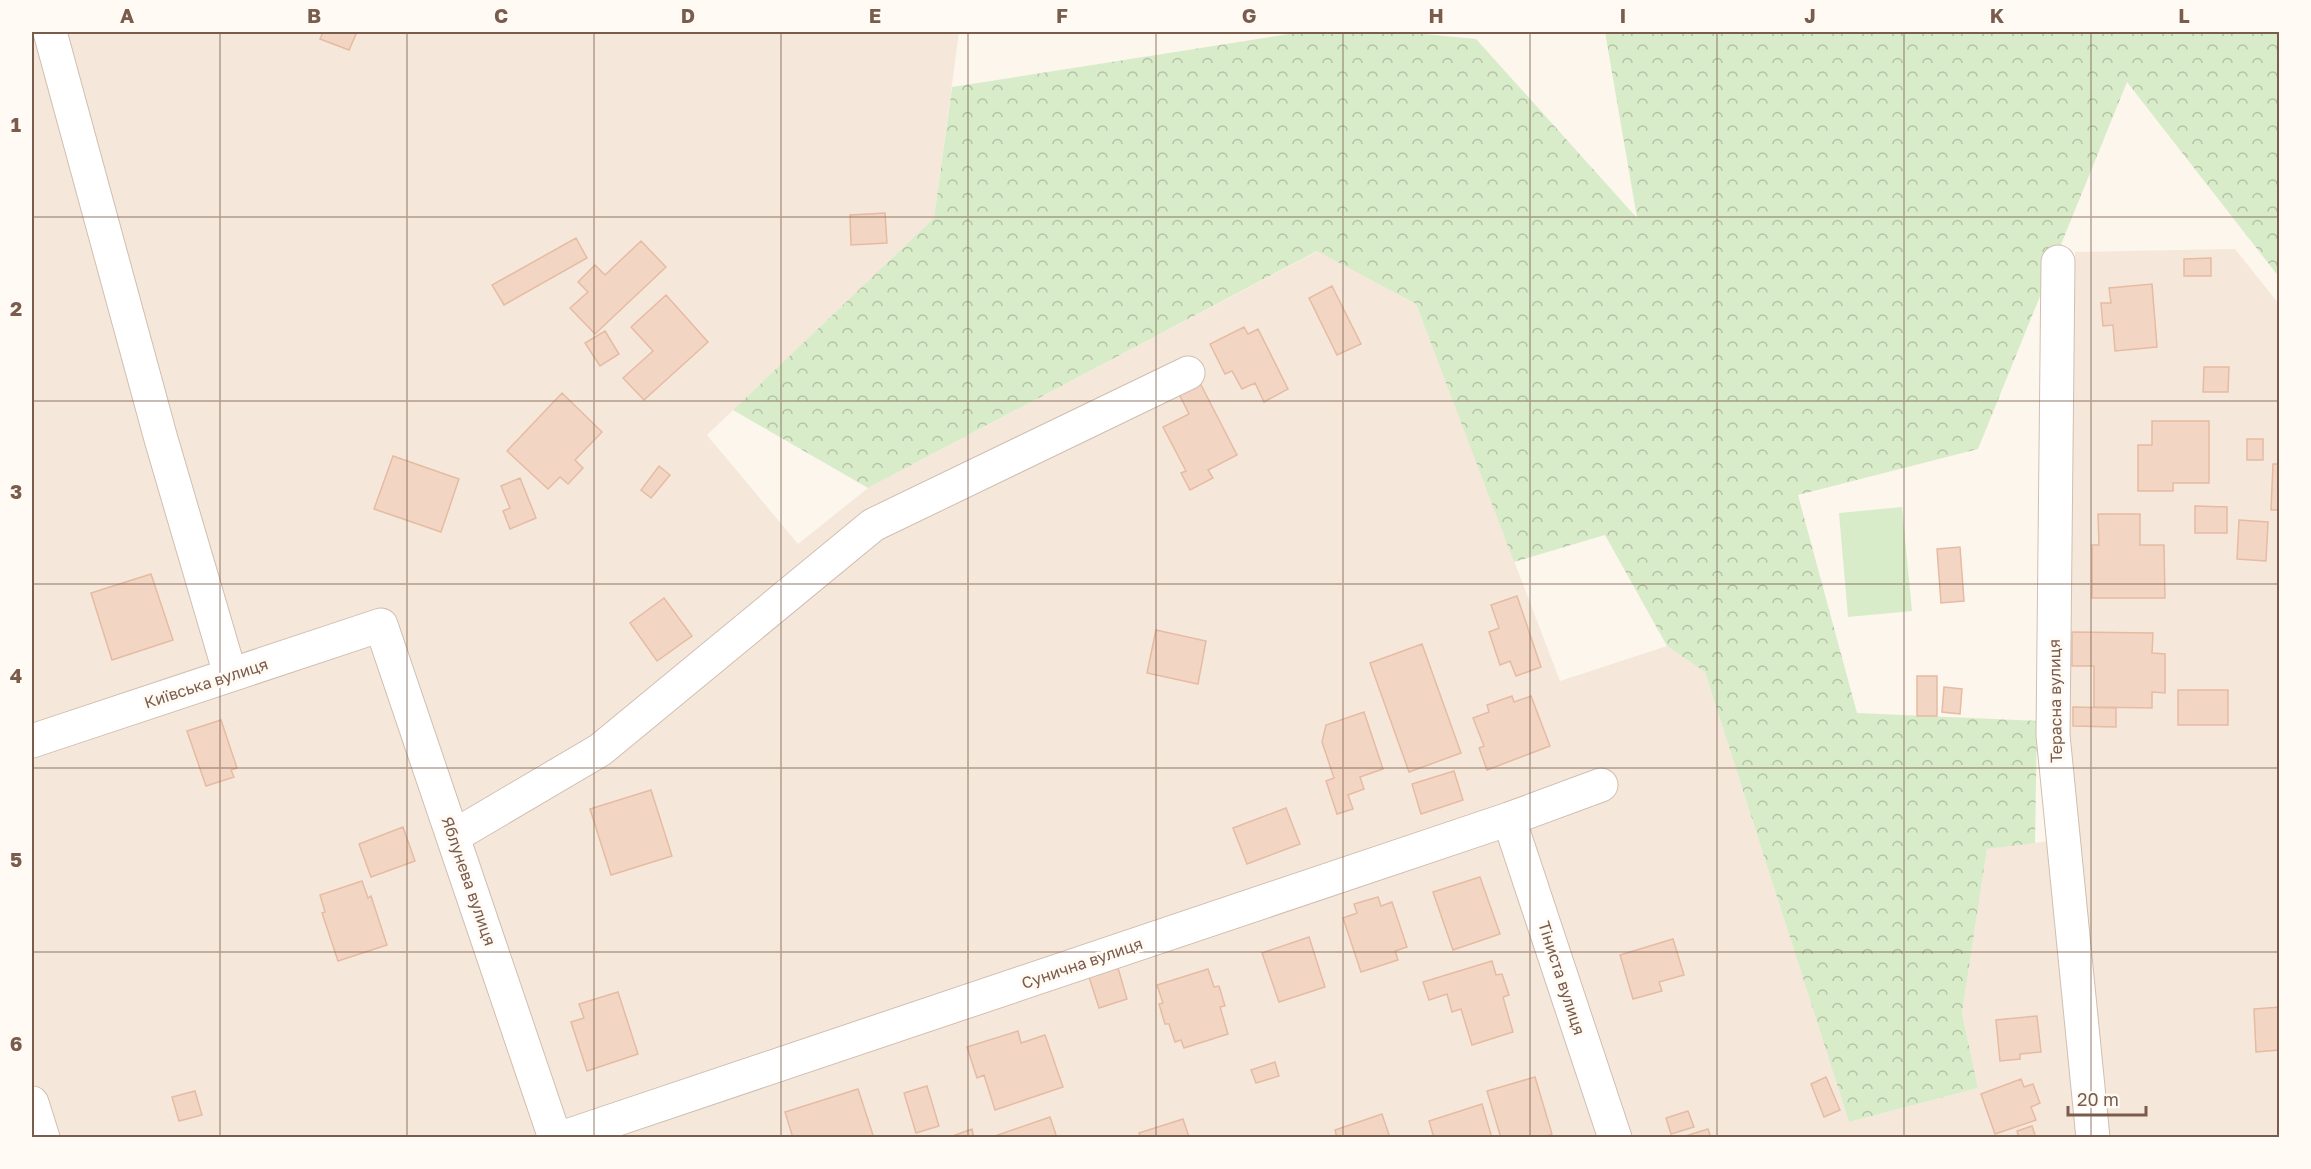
<svg xmlns="http://www.w3.org/2000/svg" width="2311" height="1169" viewBox="0 0 2311 1169" font-family="'Golos Text',sans-serif">
<style>
.residential{fill:#f5e8da}
.forest{fill:url(#forest-crowns)}
.park{fill:#d8ecc9}
.building{fill:#f3d5c3;stroke:#e6bba3;stroke-width:1.5}
.lines{fill:none;stroke-linecap:round;stroke-linejoin:round}
.minor-casing{stroke:#d1beb0;stroke-width:35}
.minor{stroke:#fff;stroke-width:33}
.grid{fill:none;stroke:#7a5c4d;stroke-width:1.5;stroke-opacity:0.55}
.labels{text-anchor:middle;dominant-baseline:central;stroke-width:6;stroke-linejoin:round;paint-order:stroke}
.street-label{font-size:16px;fill:#7a5c4d;stroke:#fffaf3}
.neatline{fill:none;stroke:#7a5c4d;stroke-width:2}
.grid-label{font-size:20px;text-anchor:middle;font-weight:bold;fill:#7a5c4d}
</style>
<defs>
<pattern id="forest-crowns" width="20" height="18" patternUnits="userSpaceOnUse" patternTransform="scale(1.5)"><rect width="20" height="18" fill="#d8ecc9"/><path d="M2 6a3 3 0 1 1 6 0M12 15a3 3 0 1 1 6 0" fill="none" stroke="#b4c2a5"/></pattern>
</defs>
<rect width="100%" height="100%" fill="#fdf6ec"/>
<path class="residential" d="M 32,32 L 959,32 L 934,218 L 707,435 L 798,544 L 868,488 L 1318,251 L 1416,304 L 1560,681 L 1667,646 L 1705,672 L 1849,1122 L 1978,1088 L 1962,1013 L 1987,849 L 2074,838 L 2067,726 L 2075,252 L 2235,249 L 2279,304 L 2279,1137 L 32,1137 Z"/>
<path class="forest" d="M 1302,32 L 1403,32 L 1476,39 L 1637,218 L 1605,32 L 2279,32 L 2279,277 L 2127,82 L 1978,449 L 1798,495 L 1857,713 L 2037,721 L 2035,843 L 1987,849 L 1962,1013 L 1978,1088 L 1849,1122 L 1705,672 L 1667,646 L 1605,535 L 1514,562 L 1416,304 L 1317,251 L 868,488 L 733,410 L 934,218 L 952,87 Z"/>
<path class="park" d="M 1902,507 L 1912,611 L 1848,617 L 1839,513 Z"/>
<path class="building" d="M 323,32 L 357,32 L 349,50 L 320,39 Z
M 885,213 L 887,243 L 851,245 L 850,215 Z
M 576,238 L 587,258 L 504,305 L 492,285 Z
M 641,241 L 666,267 L 595,334 L 570,308 L 588,292 L 578,282 L 595,265 L 605,275 Z
M 2211,258 L 2211,276 L 2184,276 L 2184,259 Z
M 2152,284 L 2157,347 L 2115,351 L 2113,325 L 2103,326 L 2101,303 L 2111,303 L 2109,288 Z
M 1332,286 L 1361,344 L 1337,355 L 1309,298 Z
M 666,295 L 708,342 L 644,400 L 623,378 L 653,351 L 631,327 Z
M 1244,327 L 1248,334 L 1258,329 L 1288,389 L 1264,402 L 1255,383 L 1242,389 L 1232,371 L 1225,374 L 1210,344 Z
M 605,331 L 619,354 L 600,366 L 585,343 Z
M 2204,367 L 2229,367 L 2228,392 L 2203,392 Z
M 1198,379 L 1237,455 L 1208,470 L 1213,478 L 1190,490 L 1181,473 L 1186,471 L 1163,427 L 1189,414 L 1177,390 Z
M 562,393 L 602,432 L 575,460 L 583,468 L 568,484 L 560,477 L 548,489 L 507,451 Z
M 2152,421 L 2209,421 L 2209,483 L 2173,483 L 2173,491 L 2138,491 L 2138,445 L 2152,445 Z
M 2247,439 L 2263,439 L 2263,460 L 2247,460 Z
M 393,456 L 459,479 L 441,532 L 374,509 Z
M 2278,456 L 2280,510 L 2271,510 L 2273,464 L 2278,464 Z
M 659,466 L 670,475 L 651,498 L 641,490 Z
M 520,478 L 536,518 L 510,529 L 503,511 L 510,508 L 501,486 Z
M 2195,506 L 2227,507 L 2227,533 L 2195,533 Z
M 2098,514 L 2140,514 L 2140,545 L 2164,545 L 2165,598 L 2092,598 L 2092,545 L 2099,545 Z
M 2239,520 L 2268,522 L 2266,561 L 2237,559 Z
M 1960,547 L 1964,601 L 1941,603 L 1937,549 Z
M 151,574 L 173,640 L 112,660 L 91,593 Z
M 1517,596 L 1541,667 L 1516,676 L 1510,661 L 1500,665 L 1489,632 L 1499,628 L 1491,605 Z
M 664,598 L 692,636 L 657,661 L 630,623 Z
M 1156,630 L 1206,641 L 1198,684 L 1147,673 Z
M 2072,632 L 2153,633 L 2152,653 L 2165,654 L 2165,693 L 2152,692 L 2152,708 L 2094,707 L 2094,666 L 2072,666 Z
M 1422,644 L 1461,753 L 1409,772 L 1370,663 Z
M 1917,676 L 1937,676 L 1937,716 L 1917,716 Z
M 1944,687 L 1962,689 L 1960,714 L 1942,712 Z
M 2178,690 L 2228,690 L 2228,725 L 2178,725 Z
M 1512,696 L 1514,702 L 1531,696 L 1550,746 L 1487,770 L 1479,748 L 1484,746 L 1473,718 L 1489,712 L 1487,705 Z
M 2073,707 L 2116,708 L 2116,727 L 2073,726 Z
M 1364,712 L 1383,769 L 1360,777 L 1364,789 L 1348,795 L 1353,809 L 1337,814 L 1326,781 L 1334,778 L 1322,742 L 1326,725 Z
M 221,720 L 237,768 L 231,770 L 234,777 L 206,786 L 187,731 Z
M 1454,771 L 1463,800 L 1421,814 L 1412,784 Z
M 651,790 L 672,856 L 611,875 L 590,809 Z
M 1286,808 L 1300,844 L 1247,864 L 1233,828 Z
M 403,827 L 415,861 L 371,877 L 359,844 Z
M 1480,877 L 1500,934 L 1453,950 L 1433,892 Z
M 362,881 L 368,898 L 371,896 L 387,945 L 338,961 L 322,913 L 325,912 L 320,895 Z
M 1378,897 L 1381,906 L 1392,902 L 1407,947 L 1395,951 L 1398,960 L 1361,972 L 1343,918 L 1357,913 L 1354,904 Z
M 1309,937 L 1325,987 L 1279,1002 L 1262,953 Z
M 1673,939 L 1684,975 L 1659,982 L 1662,991 L 1633,999 L 1620,955 Z
M 1492,961 L 1496,975 L 1502,974 L 1509,995 L 1503,997 L 1513,1032 L 1472,1045 L 1461,1009 L 1452,1012 L 1447,994 L 1429,1000 L 1423,982 Z
M 1118,968 L 1127,999 L 1099,1008 L 1089,977 Z
M 1208,969 L 1214,987 L 1219,986 L 1225,1006 L 1220,1007 L 1228,1034 L 1184,1048 L 1181,1040 L 1175,1042 L 1169,1024 L 1165,1024 L 1159,1004 L 1163,1003 L 1157,985 Z
M 618,992 L 638,1054 L 587,1071 L 571,1022 L 584,1018 L 579,1004 Z
M 2280,1007 L 2280,1050 L 2256,1052 L 2254,1009 Z
M 2037,1016 L 2041,1052 L 2020,1054 L 2020,1059 L 2000,1061 L 1996,1020 Z
M 1018,1031 L 1021,1043 L 1045,1035 L 1063,1087 L 995,1110 L 984,1075 L 977,1078 L 967,1047 Z
M 1275,1062 L 1279,1076 L 1256,1083 L 1251,1070 Z
M 1535,1077 L 1552,1134 L 1542,1138 L 1501,1138 L 1487,1091 Z
M 1826,1077 L 1840,1110 L 1824,1117 L 1811,1084 Z
M 2021,1079 L 2024,1087 L 2033,1084 L 2040,1103 L 2031,1107 L 2036,1120 L 1995,1134 L 1981,1094 Z
M 927,1086 L 939,1126 L 916,1133 L 904,1093 Z
M 858,1089 L 873,1135 L 864,1138 L 793,1138 L 785,1112 Z
M 195,1091 L 202,1115 L 179,1121 L 172,1097 Z
M 1482,1104 L 1492,1138 L 1434,1138 L 1429,1121 Z
M 1688,1111 L 1694,1127 L 1671,1134 L 1666,1118 Z
M 1382,1114 L 1390,1138 L 1337,1138 L 1335,1130 Z
M 1050,1117 L 1057,1138 L 992,1138 L 992,1137 Z
M 1183,1119 L 1189,1137 L 1141,1138 L 1139,1133 Z
M 2032,1126 L 2036,1138 L 2019,1138 L 2017,1131 Z
M 972,1129 L 974,1138 L 947,1138 Z
M 1708,1129 L 1711,1138 L 1679,1138 Z"/>
<g class="lines">
<g class="minor-casing">
<path id="minor" d="M 50,32 L 161,439 L 230,674
M 2058,262 L 2053,735 L 2093,1138
M 32,741 L 381,625 L 555,1138
M 1509,819 L 1615,1138
M 454,836 L 600,750 L 873,525 L 1188,373
M 32,1103 L 43,1138
M 561,1138 L 1509,819 L 1601,785"/>
</g>
<use href="#minor" class="minor"/>
</g>
<path class="grid" d="M 220,32 L 220,1138M 407,32 L 407,1138M 594,32 L 594,1138M 781,32 L 781,1138M 968,32 L 968,1138M 1156,32 L 1156,1138M 1343,32 L 1343,1138M 1530,32 L 1530,1138M 1717,32 L 1717,1138M 1904,32 L 1904,1138M 2091,32 L 2091,1138M 32,217 L 2280,217M 32,401 L 2280,401M 32,584 L 2280,584M 32,768 L 2280,768M 32,952 L 2280,952"/>
<g class="labels">
<g class="street-label">
<text transform="translate(206 683) rotate(-18)">Київська вулиця</text>
<text transform="translate(2055 701) rotate(-91)">Терасна вулиця</text>
<text transform="translate(469 881) rotate(71)">Яблунева вулиця</text>
<text transform="translate(1082 963) rotate(-19)">Сунична вулиця</text>
<text transform="translate(1562 978) rotate(72)">Тіниста вулиця</text>
</g>
</g>
<rect width="2311" height="1169" fill="none" stroke="#fffaf3" stroke-width="66"/>
<path d="M2068 1106v9h78v-9" fill="none" stroke="#7a5c4d" stroke-width="3"/>
<text x="2077" y="1106" font-size="18" fill="#7a5c4d" stroke="#fffaf3" stroke-width="4.5" paint-order="stroke">20 m</text>
<rect x="33" y="33" width="2245" height="1103" class="neatline"/>
<g class="grid-label">
<text x="127" y="23">A</text>
<text x="314" y="23">B</text>
<text x="501" y="23">C</text>
<text x="688" y="23">D</text>
<text x="875" y="23">E</text>
<text x="1062" y="23">F</text>
<text x="1249" y="23">G</text>
<text x="1436" y="23">H</text>
<text x="1623" y="23">I</text>
<text x="1810" y="23">J</text>
<text x="1997" y="23">K</text>
<text x="2184" y="23">L</text>
<text x="16" y="132">1</text>
<text x="16" y="316">2</text>
<text x="16" y="499">3</text>
<text x="16" y="683">4</text>
<text x="16" y="867">5</text>
<text x="16" y="1051">6</text>
</g>
</svg>
